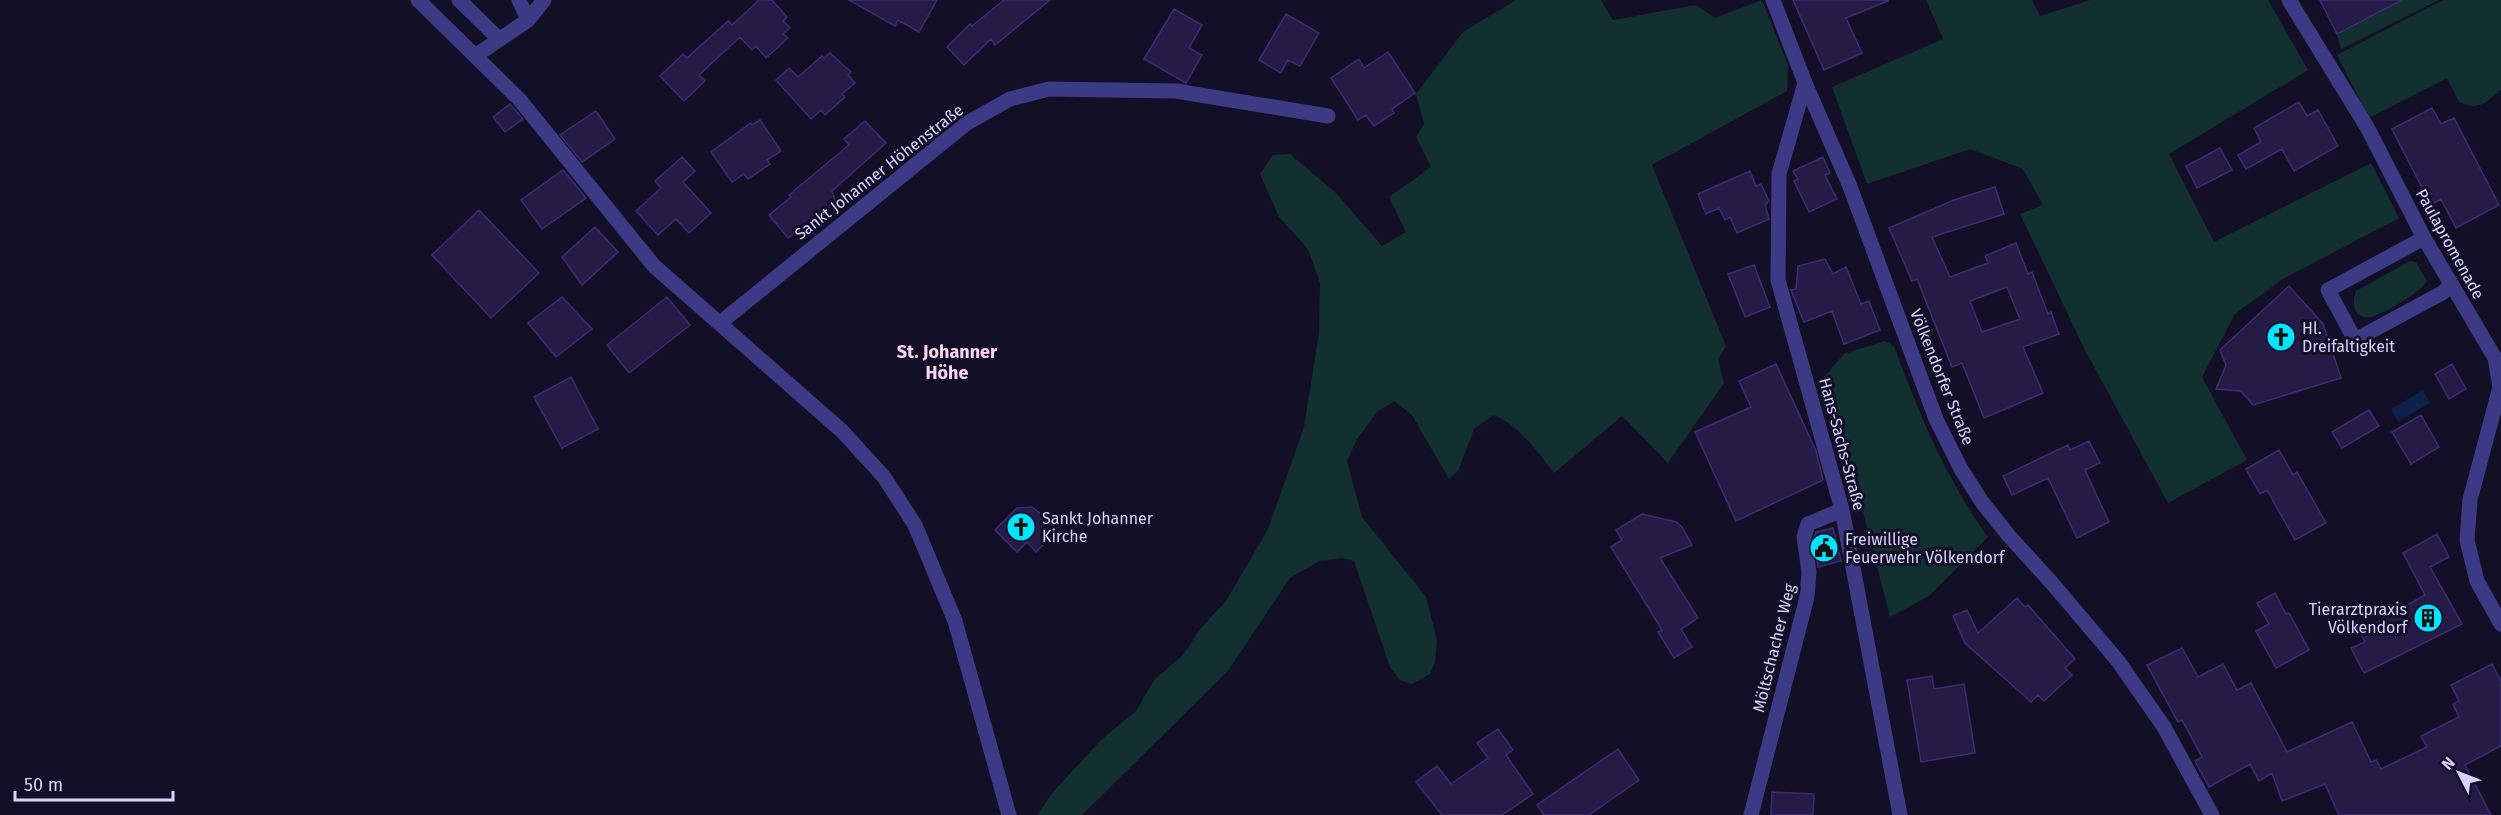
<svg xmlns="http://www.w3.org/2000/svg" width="2501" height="815" viewBox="0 0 2501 815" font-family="'Fira Sans',sans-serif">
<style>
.green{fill:#12302f}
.water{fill:#0c2248}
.building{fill:#241b47;stroke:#3b2d73;stroke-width:1.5;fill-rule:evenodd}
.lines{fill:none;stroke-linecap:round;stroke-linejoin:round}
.minor{stroke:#3d3a85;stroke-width:15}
.labels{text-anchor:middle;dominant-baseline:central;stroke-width:6;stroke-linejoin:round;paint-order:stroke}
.street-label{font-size:16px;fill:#d9d4ff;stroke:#130f26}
.poi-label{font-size:16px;fill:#d9d4ff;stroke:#130f26;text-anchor:start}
.neighbourhood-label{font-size:18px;font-weight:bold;fill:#ffd6f0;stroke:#130f26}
</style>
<rect width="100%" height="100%" fill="#130f26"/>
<path class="green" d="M 1516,0 L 1601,0 L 1613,20 L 1696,5 L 1715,18 L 1762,0 L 1788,65 L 1787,91 L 1652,165 L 1726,346 L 1718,359 L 1724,383 L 1668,463 L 1622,416 L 1554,473 C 1536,450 1521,427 1494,415 L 1474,429 L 1458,471 L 1449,479 L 1412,415 L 1394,401 L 1377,412 L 1357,439 L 1347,461 L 1362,517 L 1426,597 L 1437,640 L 1435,663 L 1430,674 L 1412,684 L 1400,680 L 1390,667 L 1354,561 L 1342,558 L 1319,561 L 1290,578 L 1228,671 L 1082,815 L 1037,815 L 1053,792 L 1101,740 L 1136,711 L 1154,680 L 1183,655 L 1201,628 L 1226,601 L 1268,529 L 1304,427 L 1319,333 L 1320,283 L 1308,249 L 1279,217 L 1260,174 L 1273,155 L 1290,154 L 1336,193 L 1382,246 L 1406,232 L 1389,197 L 1431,167 L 1416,137 L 1424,124 L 1416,94 L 1463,32 Z
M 1926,0 L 2032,0 L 2040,16 L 2090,0 L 2268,0 L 2308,70 L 2169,154 L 2214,242 L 2371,163 L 2399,218 L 2283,279 L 2235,314 L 2202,377 L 2247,460 L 2168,503 L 2085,350 L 2020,214 L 2043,205 L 2023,169 L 1970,149 L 1867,184 L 1832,87 L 1943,39 Z
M 2402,0 L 2439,0 L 2341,49 L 2337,34 Z
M 2443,0 L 2501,0 L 2501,90 C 2487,102 2478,112 2459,102 L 2447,78 L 2369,118 L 2337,55 Z
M 2410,261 L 2416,262 L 2427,281 C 2421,292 2383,315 2370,317 C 2354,320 2351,303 2356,291 Z
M 1885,341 L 1894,346 C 1919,414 1946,479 1988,537 L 1929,596 L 1890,617 L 1859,496 L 1848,498 L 1823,378 L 1844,354 Z"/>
<path class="water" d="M 2423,390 L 2430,403 L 2398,422 L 2391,409 Z"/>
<path class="building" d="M 759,0 L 772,0 L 787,17 L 783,21 L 790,28 L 783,34 L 788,38 L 766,58 L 756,46 L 752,50 L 740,37 L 699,75 L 705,81 L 684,101 L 660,76 L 683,54 L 687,58 L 728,21 L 732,25 Z
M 849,0 L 937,0 L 919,32 L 898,20 L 895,26 Z
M 1004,0 L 1050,0 L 995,45 L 991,39 L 964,65 L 947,47 L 970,24 L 972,26 Z
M 1793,0 L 1888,0 L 1888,1 L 1846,18 L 1862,53 L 1824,70 Z
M 2320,0 L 2402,0 L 2337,34 Z
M 1174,9 L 1202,25 L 1189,48 L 1202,55 L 1186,83 L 1144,59 Z
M 1286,14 L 1319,33 L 1300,66 L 1288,60 L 1281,73 L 1259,60 Z
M 1388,52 L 1415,93 L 1392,109 L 1394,113 L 1374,126 L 1366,115 L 1358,120 L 1331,78 L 1359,59 L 1364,68 Z
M 830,53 L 851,72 L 848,75 L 855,83 L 842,94 L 845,97 L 825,115 L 821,110 L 811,119 L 776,80 L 789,68 L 798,77 L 822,56 L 824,58 Z
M 2299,102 L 2307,116 L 2318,110 L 2338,146 L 2294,171 L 2282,149 L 2246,169 L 2238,155 L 2261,142 L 2254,128 Z
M 510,104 L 523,119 L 505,132 L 493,117 Z
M 2432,108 L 2441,124 L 2454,118 L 2499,205 L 2456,228 L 2441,199 L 2431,205 L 2392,129 Z
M 596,111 L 615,139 L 582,162 L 560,135 Z
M 760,120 L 781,151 L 767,160 L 770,164 L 748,179 L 744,174 L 732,182 L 711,152 L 751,123 L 752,125 Z
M 865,121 L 886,143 L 832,191 L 836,204 L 824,209 L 788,238 L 769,215 L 791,197 L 789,195 L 849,145 L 844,139 Z
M 2220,148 L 2232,170 L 2197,188 L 2186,166 Z
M 682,157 L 695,171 L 683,182 L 711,213 L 689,233 L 676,219 L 658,235 L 636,211 L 661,188 L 655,181 Z
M 1823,157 L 1830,173 L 1825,175 L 1837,199 L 1809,212 L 1794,181 L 1798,179 L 1793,171 Z
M 563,170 L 586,198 L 542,229 L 521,200 Z
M 1750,171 L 1756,186 L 1761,184 L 1769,201 L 1765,205 L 1769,219 L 1737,233 L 1730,217 L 1725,220 L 1719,208 L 1706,214 L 1698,194 Z
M 1995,187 L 2004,214 L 1932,237 L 1950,277 L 1988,263 L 1985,256 L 2016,243 L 2028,274 L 2032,272 L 2048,314 L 2051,312 L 2059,334 L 2023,347 L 2043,393 L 1984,418 L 1962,363 L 1952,367 L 1917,279 L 1912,281 L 1889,228 L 1954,200 ZM 2007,287 L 2020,319 L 1982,332 L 1970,301 Z
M 479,210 L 539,273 L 491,318 L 432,255 Z
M 595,227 L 618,252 L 582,285 L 562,257 Z
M 1825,259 L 1833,274 L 1846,267 L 1861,304 L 1869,301 L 1880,330 L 1844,344 L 1832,311 L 1804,322 L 1791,290 L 1796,289 L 1798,266 Z
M 1754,265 L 1770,307 L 1745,317 L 1728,274 Z
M 2289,286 L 2323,324 L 2341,378 L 2253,405 L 2241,391 L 2216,389 L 2226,365 L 2220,350 Z
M 562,297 L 592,329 L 556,357 L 528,323 Z
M 667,297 L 690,325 L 629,373 L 607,345 Z
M 1776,364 L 1816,451 L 1823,480 L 1736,521 L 1695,432 L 1751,407 L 1739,381 Z
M 2452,364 L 2466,389 L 2449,399 L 2435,374 Z
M 571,377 L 598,429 L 562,448 L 534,397 Z
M 2369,410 L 2379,426 L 2342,448 L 2332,432 Z
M 2421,415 L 2439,447 L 2411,464 L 2392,432 Z
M 2089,441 L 2100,463 L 2085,470 L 2109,522 L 2077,538 L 2048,478 L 2012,495 L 2003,476 L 2068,445 L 2070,450 Z
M 2279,450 L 2293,475 L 2297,472 L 2326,523 L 2295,540 L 2267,490 L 2260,494 L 2246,469 Z
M 1032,507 L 1042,515 L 1041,524 L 1053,535 L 1036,552 L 1027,542 L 1017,552 L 995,530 L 1017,508 Z
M 1642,514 L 1676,522 L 1682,527 L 1692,545 L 1660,558 L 1698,618 L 1681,629 L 1692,647 L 1674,658 L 1658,632 L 1662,630 L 1611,547 L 1622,540 L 1616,530 Z
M 1833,528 L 1841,561 L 1818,567 L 1814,538 L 1816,532 Z
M 2437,534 L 2449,557 L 2430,567 L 2462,624 L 2364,673 L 2351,648 L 2365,642 L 2360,632 L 2425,595 L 2403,553 Z
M 2275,593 L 2286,614 L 2289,613 L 2309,650 L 2276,668 L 2256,631 L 2269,624 L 2257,603 Z
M 2017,598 L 2025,607 L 2028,605 L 2075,659 L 2065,668 L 2072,675 L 2044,701 L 2038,695 L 2031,702 L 1965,643 L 1953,616 L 1967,610 L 1978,633 Z
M 2182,648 L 2198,677 L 2223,664 L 2237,690 L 2251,683 L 2287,752 L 2352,722 L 2371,762 L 2376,760 L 2381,769 L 2427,747 L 2421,736 L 2459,717 L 2453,704 L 2459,701 L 2451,685 L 2492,664 L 2501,681 L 2501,746 L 2465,765 L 2491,815 L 2339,815 L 2325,784 L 2282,801 L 2272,773 L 2259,781 L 2250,764 L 2209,787 L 2195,761 L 2202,757 L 2182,720 L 2178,722 L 2147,665 Z
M 1932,676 L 1934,689 L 1964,684 L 1975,753 L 1921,762 L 1907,680 Z
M 1498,729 L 1513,750 L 1506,755 L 1533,794 L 1502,815 L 1442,815 L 1416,782 L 1437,766 L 1451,784 L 1488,758 L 1477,743 Z
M 1618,749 L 1639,780 L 1589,815 L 1544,815 L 1537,805 Z
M 1772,792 L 1814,794 L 1813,815 L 1771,815 Z"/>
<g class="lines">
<path class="minor" d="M 418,0 L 519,99 L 654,266 L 842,431 L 884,477 L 915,525 L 955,621 L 1009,815
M 459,0 L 499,39
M 519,0 L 528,20
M 1773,0 L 1805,83 L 1849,184 L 1936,419 L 1961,469 L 1982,502 L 2009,536 L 2051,582 L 2118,661 L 2164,727 L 2212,815
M 2289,0 L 2367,127 L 2424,238 L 2495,358 L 2500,387 L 2470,500 L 2467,540 L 2477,581 L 2501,624
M 475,56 L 528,20 L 544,0
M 1805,83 L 1779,174 L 1778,280 L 1842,510 L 1900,815
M 2424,238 L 2328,290 L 2355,340 L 2442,293 L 2452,285
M 720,323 L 967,123 L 1010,99 L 1049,89 L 1176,91 L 1328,116
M 1751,815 L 1807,597 L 1809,572 L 1804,537 L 1808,524 L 1842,510"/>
</g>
<defs>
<g id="church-disc" transform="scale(1.5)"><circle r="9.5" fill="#00e5ff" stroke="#130f26"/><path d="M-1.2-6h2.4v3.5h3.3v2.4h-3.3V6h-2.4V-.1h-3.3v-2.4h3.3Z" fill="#111"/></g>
<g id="civic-disc" transform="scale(1.5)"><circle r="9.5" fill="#00e5ff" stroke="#130f26"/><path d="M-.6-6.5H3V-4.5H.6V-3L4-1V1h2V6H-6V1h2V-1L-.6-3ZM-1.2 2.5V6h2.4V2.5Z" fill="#111"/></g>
<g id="building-disc" transform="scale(1.5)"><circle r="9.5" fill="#00e5ff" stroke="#130f26"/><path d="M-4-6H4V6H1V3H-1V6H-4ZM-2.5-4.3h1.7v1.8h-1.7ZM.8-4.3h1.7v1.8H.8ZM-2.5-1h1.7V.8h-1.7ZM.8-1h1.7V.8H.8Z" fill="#111"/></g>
</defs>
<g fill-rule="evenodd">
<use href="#church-disc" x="2281" y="337"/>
<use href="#church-disc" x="1021" y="527"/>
<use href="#civic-disc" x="1824" y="548"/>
<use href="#building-disc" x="2428" y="618"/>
</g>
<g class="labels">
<g class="street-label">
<text transform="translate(879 172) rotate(-38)">Sankt Johanner Höhenstraße</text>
<text transform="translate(2450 244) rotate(61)">Paulapromenade</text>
<text transform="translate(1942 377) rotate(68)">Völkendorfer Straße</text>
<text transform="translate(1842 444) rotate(75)">Hans-Sachs-Straße</text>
<text transform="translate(1774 648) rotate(-76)">Möltschacher Weg</text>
</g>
<g class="poi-label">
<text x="2302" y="328">Hl.<tspan x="2302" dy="18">Dreifaltigkeit</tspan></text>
<text x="1042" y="518">Sankt Johanner<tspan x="1042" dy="18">Kirche</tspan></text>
<text x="1845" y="539">Freiwillige<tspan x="1845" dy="18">Feuerwehr Völkendorf</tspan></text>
<text x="2407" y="609" text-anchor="end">Tierarztpraxis<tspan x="2407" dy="18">Völkendorf</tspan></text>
</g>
<g class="neighbourhood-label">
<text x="947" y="352">St. Johanner<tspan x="947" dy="21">Höhe</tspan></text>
</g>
</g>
<g transform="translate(2459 773) rotate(312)" stroke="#130f26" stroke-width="4.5" paint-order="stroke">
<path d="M0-4.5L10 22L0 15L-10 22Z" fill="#d9d4ff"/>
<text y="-9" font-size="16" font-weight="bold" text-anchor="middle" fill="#d9d4ff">N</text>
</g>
<path d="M15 791v9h158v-9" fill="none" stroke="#d9d4ff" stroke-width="3"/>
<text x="24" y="791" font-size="18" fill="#d9d4ff" stroke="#130f26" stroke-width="4.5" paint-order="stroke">50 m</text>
</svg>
